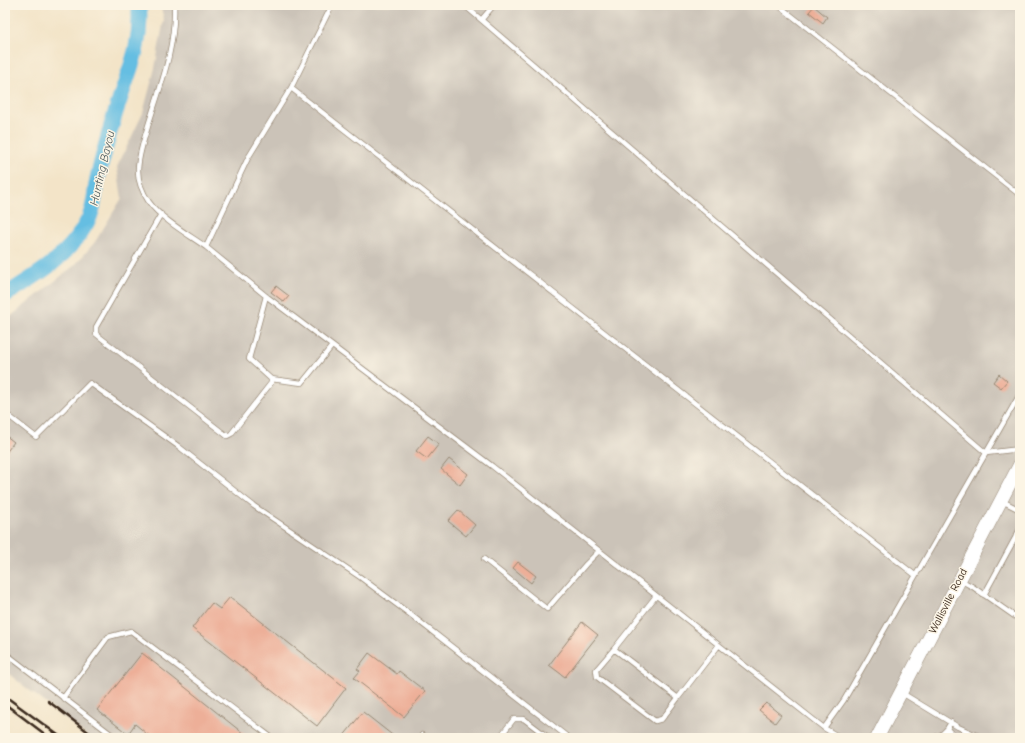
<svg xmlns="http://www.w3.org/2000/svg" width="1025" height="743" viewBox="0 0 1025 743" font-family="'Comic Neue',sans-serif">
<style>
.industrial{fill:#cbc3b8}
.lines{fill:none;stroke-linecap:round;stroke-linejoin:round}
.river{stroke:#65bee2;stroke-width:16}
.building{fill:#edaf98}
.lane-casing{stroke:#978773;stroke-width:6}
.secondary-casing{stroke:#978773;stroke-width:14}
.lane{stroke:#fff;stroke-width:4.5}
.secondary{stroke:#fff;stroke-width:13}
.rail{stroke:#3b2a1e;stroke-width:2.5}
.labels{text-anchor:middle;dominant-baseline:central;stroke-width:3;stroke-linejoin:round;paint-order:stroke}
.street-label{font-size:11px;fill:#3b2a1e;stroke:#fcf5e5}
.water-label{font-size:12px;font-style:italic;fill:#485659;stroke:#fcf5e5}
</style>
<rect width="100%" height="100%" fill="#fcf5e5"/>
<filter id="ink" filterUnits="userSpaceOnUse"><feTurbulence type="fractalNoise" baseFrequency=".025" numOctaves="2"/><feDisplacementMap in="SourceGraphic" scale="8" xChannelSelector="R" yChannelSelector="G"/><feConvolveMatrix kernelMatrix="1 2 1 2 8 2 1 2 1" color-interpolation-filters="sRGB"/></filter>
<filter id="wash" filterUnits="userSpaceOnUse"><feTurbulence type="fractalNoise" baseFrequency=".012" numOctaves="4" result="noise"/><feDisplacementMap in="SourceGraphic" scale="16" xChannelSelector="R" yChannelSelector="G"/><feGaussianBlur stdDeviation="0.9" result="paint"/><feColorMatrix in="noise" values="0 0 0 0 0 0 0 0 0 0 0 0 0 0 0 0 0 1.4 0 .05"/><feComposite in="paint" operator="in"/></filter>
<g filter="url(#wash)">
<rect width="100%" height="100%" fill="#f3e4c8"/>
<path class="industrial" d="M 160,5 L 1020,5 L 1020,738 L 90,738 L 5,671 L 5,321 L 75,265 L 95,242 L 122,198 L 117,167 L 143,113 L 155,68 L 164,19 Z"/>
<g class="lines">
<path class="river" d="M 5,295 C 36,276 68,257 86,224 C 96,208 94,190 99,172 C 105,148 111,124 119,102 C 131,65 142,45 139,5"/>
</g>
<g id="blocks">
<path class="building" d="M 814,6 L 827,17 L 823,23 L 809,12 Z
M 276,286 L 289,296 L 284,302 L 271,292 Z
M 999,374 L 1007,381 L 1001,388 L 993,382 Z
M 5,435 L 14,442 L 5,454 Z
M 428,436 L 439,444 L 427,459 L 416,451 Z
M 449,459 L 468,474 L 460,485 L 441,469 Z
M 458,510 L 475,525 L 466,536 L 448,521 Z
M 518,562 L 536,576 L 531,583 L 513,568 Z
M 230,597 L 346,688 L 317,726 L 192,628 L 212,603 L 220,609 Z
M 582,622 L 598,635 L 565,677 L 549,665 Z
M 142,653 L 249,738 L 152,738 L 135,724 L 128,734 L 97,710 Z
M 369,653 L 397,674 L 399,671 L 425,691 L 404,717 L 354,678 L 360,671 L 357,669 Z
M 766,703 L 781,715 L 775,723 L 759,710 Z
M 363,712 L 396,738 L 342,738 Z"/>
</g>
</g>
<g filter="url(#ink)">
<use href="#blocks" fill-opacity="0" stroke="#978773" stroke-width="1"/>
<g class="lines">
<g class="lane-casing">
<path id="lane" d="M 174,5 C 176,47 160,87 148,126 C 144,140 138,156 138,171 C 138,181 143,193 149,202 C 161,219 189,235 206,247
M 332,5 L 291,88 L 248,158 L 206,247 L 266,296 L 492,466 L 824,728 L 841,738
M 464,5 L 986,453 L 1020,449
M 778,5 L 1020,195
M 482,19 L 494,5
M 291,88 L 915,575
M 161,214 L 96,327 L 96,334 L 227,436 L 231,434 L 271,383 L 271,379 L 249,359 L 266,296
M 271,379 L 302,383 L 332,346
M 5,413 L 36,437 L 90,383 L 178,446 L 254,506 L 360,577 L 411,615 L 569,738
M 1002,501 L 1020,510
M 484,559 L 547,609 L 586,564 L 599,551
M 960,580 L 973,587 L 1020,620
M 984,595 L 1020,529
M 656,596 L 614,649 L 678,698 L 719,645
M 614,649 L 596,670 L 597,677 L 655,721 L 662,719 L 678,698
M 5,653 L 116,738
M 902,693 L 958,727 L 983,738
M 63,698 L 108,637 L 131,631 L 272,738
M 951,722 L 947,729 L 956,738
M 824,728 L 844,700 L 1020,394
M 422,735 L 426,738
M 499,738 L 514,719 L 524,719 L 549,738
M 932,738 L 941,735 L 947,729"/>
</g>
<g class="secondary-casing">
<path id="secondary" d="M 877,738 L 1020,464"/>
</g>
<use href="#lane" class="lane"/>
<use href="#secondary" class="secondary"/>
<path class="rail" d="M 5,696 L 62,738
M 48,701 L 96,738
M 5,704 L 50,738"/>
</g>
</g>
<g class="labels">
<g class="street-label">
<text transform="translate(948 601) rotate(-63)">Wallisville Road</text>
</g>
<g class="water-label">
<text transform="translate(102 168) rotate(-77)">Hunting Bayou</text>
</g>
</g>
<rect width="1025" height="743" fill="none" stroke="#fcf5e5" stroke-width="20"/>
</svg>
